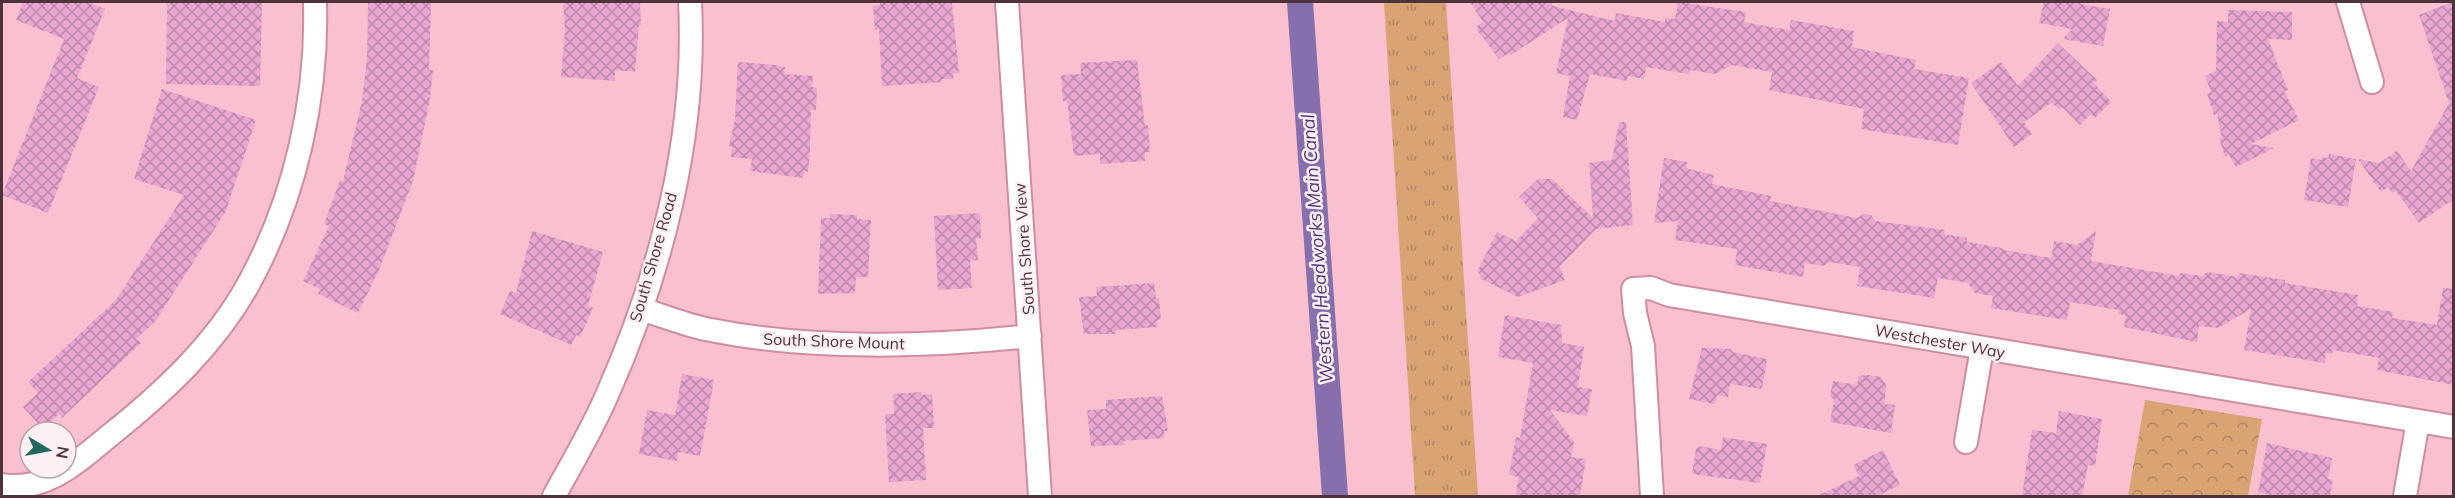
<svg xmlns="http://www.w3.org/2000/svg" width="2455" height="498" viewBox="0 0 2455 498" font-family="Mulish,sans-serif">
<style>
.grass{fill:url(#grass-tufts)}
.park{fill:url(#park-crowns)}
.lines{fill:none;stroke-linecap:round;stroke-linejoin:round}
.canal{stroke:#866fac;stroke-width:26}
.building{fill:url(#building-cross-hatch)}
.street-casing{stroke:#cf8da0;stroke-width:26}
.street{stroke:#fff;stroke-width:22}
.labels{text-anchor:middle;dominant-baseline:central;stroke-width:5;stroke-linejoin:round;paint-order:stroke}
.street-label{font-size:16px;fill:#4f333b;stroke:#feeff2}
.water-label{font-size:18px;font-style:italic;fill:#54337f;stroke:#feeff2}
</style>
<defs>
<pattern id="grass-tufts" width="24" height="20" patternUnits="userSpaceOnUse" patternTransform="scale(1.5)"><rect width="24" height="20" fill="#d9a374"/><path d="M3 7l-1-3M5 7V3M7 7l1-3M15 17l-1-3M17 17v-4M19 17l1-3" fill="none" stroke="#b28560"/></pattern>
<pattern id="park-crowns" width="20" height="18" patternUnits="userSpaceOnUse" patternTransform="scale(1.5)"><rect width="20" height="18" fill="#d9a374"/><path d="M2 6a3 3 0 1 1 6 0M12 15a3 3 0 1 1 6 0" fill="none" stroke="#b28560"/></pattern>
<pattern id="building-cross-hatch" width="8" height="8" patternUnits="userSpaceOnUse" patternTransform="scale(1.5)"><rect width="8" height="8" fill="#e8a6d0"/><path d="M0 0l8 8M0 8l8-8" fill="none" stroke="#be88aa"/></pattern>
</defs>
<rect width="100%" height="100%" fill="#f9c1d0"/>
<path class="grass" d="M 1384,2 L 1446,2 L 1478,496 L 1415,496 Z"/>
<path class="park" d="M 2145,400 L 2262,419 L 2248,496 L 2128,496 Z"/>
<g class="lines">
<path class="canal" d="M 1300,2 L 1335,496"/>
</g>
<path class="building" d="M 23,2 L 88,2 L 105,9 L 77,78 L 99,87 L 48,213 L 2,195 L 64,39 L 16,20 Z
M 167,2 L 262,2 L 260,86 L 166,84 Z
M 368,2 L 431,2 L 429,70 L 433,70 L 430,99 L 413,181 L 379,270 L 358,313 L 318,294 L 320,289 L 303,281 L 329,226 L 324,224 L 340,180 L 343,181 L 362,101 L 367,59 Z
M 563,2 L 640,2 L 641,25 L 639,25 L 635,72 L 615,70 L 615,81 L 561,77 L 565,31 Z
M 880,2 L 952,2 L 959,73 L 953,73 L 953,79 L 942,79 L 942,82 L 882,86 L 879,29 L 875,30 L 873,6 L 880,5 Z
M 1470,2 L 1550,2 L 1553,6 L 1615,21 L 1616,13 L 1665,22 L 1665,18 L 1675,19 L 1678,2 L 1746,12 L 1744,22 L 1789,30 L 1791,20 L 1854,31 L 1852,47 L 1916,60 L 1914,69 L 1969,78 L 1958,145 L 1861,129 L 1864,109 L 1769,90 L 1772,72 L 1731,65 L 1715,74 L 1690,70 L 1689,74 L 1646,67 L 1644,79 L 1628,76 L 1627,81 L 1590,74 L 1577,120 L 1563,117 L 1570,76 L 1556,73 L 1568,18 L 1511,55 L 1509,53 L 1499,59 L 1477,30 L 1477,26 L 1483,22 Z
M 2044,2 L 2081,2 L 2080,4 L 2110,9 L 2103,46 L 2063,39 L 2072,29 L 2039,23 Z
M 2452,2 L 2454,199 L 2419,223 L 2396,191 L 2392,193 L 2388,187 L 2381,192 L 2358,159 L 2379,163 L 2397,151 L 2411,171 L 2449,103 L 2419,15 Z
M 2228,10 L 2292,12 L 2292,40 L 2268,39 L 2288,90 L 2284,91 L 2299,120 L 2251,144 L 2274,148 L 2236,167 L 2229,155 L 2225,157 L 2219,138 L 2222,139 L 2217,114 L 2214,115 L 2207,94 L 2211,92 L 2205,76 L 2216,71 L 2217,21 L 2228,22 Z
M 2058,43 L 2097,80 L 2094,83 L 2111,102 L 2095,118 L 2091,114 L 2080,125 L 2062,107 L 2060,109 L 2051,103 L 2024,122 L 2032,134 L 2014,147 L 1971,83 L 2001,62 L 2018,86 Z
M 1137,60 L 1145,126 L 1148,125 L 1150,152 L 1145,152 L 1145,161 L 1100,164 L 1100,154 L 1074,156 L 1067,101 L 1063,101 L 1061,75 L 1081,74 L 1080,63 Z
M 738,62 L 776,65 L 785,67 L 784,74 L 813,76 L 812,87 L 817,88 L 816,110 L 811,109 L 810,150 L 808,172 L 804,171 L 803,178 L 750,171 L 752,159 L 731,157 L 732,147 L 729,146 L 735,119 Z
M 162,89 L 256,120 L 226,211 L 155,322 L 136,339 L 141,343 L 62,418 L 59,414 L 43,429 L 23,407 L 38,393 L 28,382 L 116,300 L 184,195 L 134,179 Z
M 1619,122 L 1626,122 L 1633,225 L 1596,229 L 1560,266 L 1565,280 L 1518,297 L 1481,279 L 1478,270 L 1497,232 L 1516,241 L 1538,218 L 1519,197 L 1538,179 L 1552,179 L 1593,218 L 1589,163 L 1612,160 Z
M 2329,154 L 2356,159 L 2348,207 L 2304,200 L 2311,158 L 2321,160 L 2322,157 L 2328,158 Z
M 1664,158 L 1687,162 L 1686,168 L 1714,175 L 1712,184 L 1771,196 L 1770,201 L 1857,218 L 1863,214 L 1871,215 L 1875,221 L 1945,230 L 1944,234 L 1967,238 L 1967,242 L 2002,248 L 2004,250 L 2051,258 L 2054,241 L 2077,245 L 2096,231 L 2091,261 L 2179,276 L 2180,273 L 2203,276 L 2207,272 L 2238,277 L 2239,273 L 2285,280 L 2285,283 L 2358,295 L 2357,306 L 2393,312 L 2392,318 L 2437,325 L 2443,288 L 2454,289 L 2454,385 L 2377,370 L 2379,358 L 2333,350 L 2332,354 L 2326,353 L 2325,363 L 2244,350 L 2251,309 L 2218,328 L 2199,326 L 2197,342 L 2124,327 L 2126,315 L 2118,314 L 2119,310 L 2070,302 L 2067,320 L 1991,308 L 1993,296 L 1975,293 L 1968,283 L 1938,278 L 1934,298 L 1857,286 L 1860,267 L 1830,262 L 1823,266 L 1805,263 L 1803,277 L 1735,265 L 1737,249 L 1675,240 L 1678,221 L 1654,223 Z
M 980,213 L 981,238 L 976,238 L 978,260 L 970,261 L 972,288 L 938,290 L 934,216 Z
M 830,214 L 857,215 L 857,219 L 871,220 L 868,277 L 856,277 L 855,293 L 818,294 L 821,218 L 830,218 Z
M 532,231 L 603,252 L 588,306 L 593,308 L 580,337 L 576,335 L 571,345 L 500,314 L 510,291 L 516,293 Z
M 1154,283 L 1156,298 L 1159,298 L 1161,319 L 1157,320 L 1158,327 L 1116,330 L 1116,334 L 1084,334 L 1079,297 L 1097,296 L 1096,287 Z
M 1505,315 L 1561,325 L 1562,343 L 1584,347 L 1578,387 L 1592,389 L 1587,416 L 1550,410 L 1574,442 L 1571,457 L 1586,459 L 1580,496 L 1516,496 L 1518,477 L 1509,475 L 1516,437 L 1520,438 L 1533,363 L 1498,357 Z
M 1702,348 L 1731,349 L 1732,352 L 1767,359 L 1762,389 L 1730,384 L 1728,397 L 1717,395 L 1715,404 L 1689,399 Z
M 682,374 L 714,380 L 700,456 L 678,452 L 677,461 L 639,454 L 647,410 L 675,415 Z
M 1868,375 L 1881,377 L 1886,385 L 1884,404 L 1895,405 L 1891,433 L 1830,422 L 1834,400 L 1830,396 L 1833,381 L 1857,385 L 1859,376 Z
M 920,392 L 922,395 L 932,394 L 934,428 L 923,428 L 926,480 L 889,482 L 885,414 L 894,414 L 893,394 Z
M 1162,396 L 1168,431 L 1164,431 L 1164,438 L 1123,441 L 1125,445 L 1091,446 L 1087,410 L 1106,409 L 1106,400 Z
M 2059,411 L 2102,419 L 2095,466 L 2088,465 L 2082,496 L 2022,496 L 2032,430 L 2056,433 Z
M 1723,437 L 1767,444 L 1760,483 L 1692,474 L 1696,449 L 1699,446 L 1721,450 Z
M 2267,443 L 2332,458 L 2328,479 L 2333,480 L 2330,496 L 2280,496 L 2258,493 Z
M 1883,450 L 1900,485 L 1877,496 L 1817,496 L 1859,476 L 1853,465 Z"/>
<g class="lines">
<g class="street-casing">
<path id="street" d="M 1007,2 L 1040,496
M 2348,2 L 2372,82
M 641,309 C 664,316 688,326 711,330 C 810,350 930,347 1030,336
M 1966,442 L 1982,348
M 2,485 C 46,492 76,463 109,436 C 163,393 216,344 249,283 C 295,199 318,97 315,2
M 554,496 C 572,463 592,430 607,395 C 661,274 697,135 690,2
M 1652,496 L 1643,346 L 1635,313 L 1633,289 L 1651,288 L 1669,295 L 2454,427
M 2405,496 L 2418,421"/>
</g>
<use href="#street" class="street"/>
</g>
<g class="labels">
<g class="street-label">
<text transform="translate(1024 249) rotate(-94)">South Shore View</text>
<text transform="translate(653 257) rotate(-74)">South Shore Road</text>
<text transform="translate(834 341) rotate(2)">South Shore Mount</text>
<text transform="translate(1940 341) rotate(10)">Westchester Way</text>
</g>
<g class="water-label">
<text transform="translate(1317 249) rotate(-94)">Western Headworks Main Canal</text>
</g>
</g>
<rect width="2455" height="498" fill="none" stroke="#4f333b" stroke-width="6"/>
<g transform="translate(48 450) rotate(100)"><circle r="28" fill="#feeff2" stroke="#b8a4a9" stroke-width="1.5"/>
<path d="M0-4.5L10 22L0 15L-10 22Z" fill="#20675c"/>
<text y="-9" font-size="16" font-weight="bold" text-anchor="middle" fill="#4f333b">N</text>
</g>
</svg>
